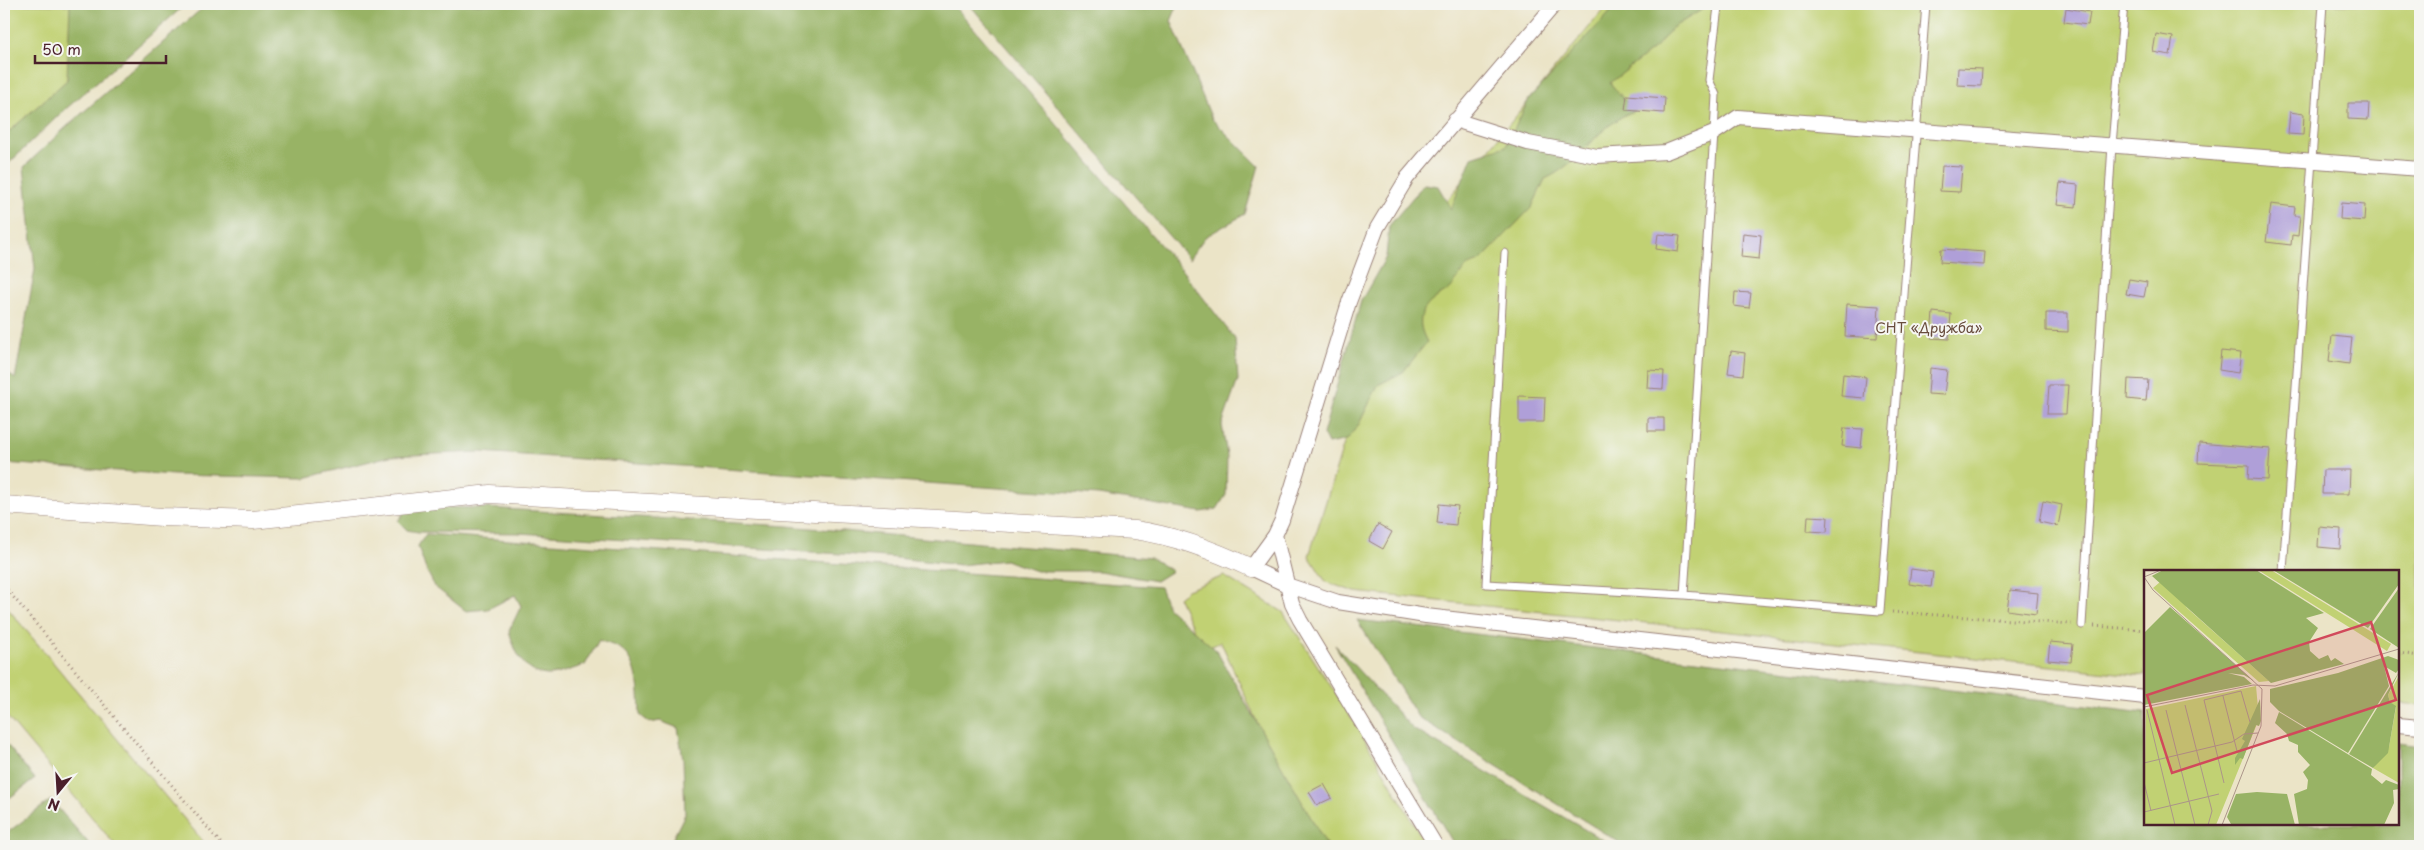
<svg xmlns="http://www.w3.org/2000/svg" width="2424" height="850" viewBox="0 0 2424 850" font-family="'Playpen Sans',sans-serif">
<style>
.green{fill:#c1d173;stroke:#86784f}
.forest{fill:#98b365;stroke:#716948}
.building{fill:#af9fd8}
.lines{fill:none;stroke-linecap:round;stroke-linejoin:round}
.service-casing{stroke:#9a8279;stroke-width:9}
.minor-casing{stroke:#9a8279;stroke-width:16}
.tertiary-casing{stroke:#9a8279;stroke-width:19}
.path{stroke:#9a8279;stroke-width:3;stroke-dasharray:1 4;stroke-linecap:butt}
.service{stroke:#fff;stroke-width:7}
.minor{stroke:#fff;stroke-width:14}
.tertiary{stroke:#fff;stroke-width:18}
.labels{text-anchor:middle;dominant-baseline:central;stroke-width:4;stroke-linejoin:round;paint-order:stroke}
.park-label{font-size:14px;fill:#684c3d;stroke:#f6f6f2}
.inset-road{fill:none;stroke:#ab9589;stroke-width:1}
.view{fill:#d1495b;fill-opacity:0.15;stroke:#d1495b;stroke-width:2.5}
.inset-edge{fill:none;stroke:#4a1f2b;stroke-width:2.5}
</style>
<rect width="100%" height="100%" fill="#f6f6f2"/>
<filter id="ink" filterUnits="userSpaceOnUse"><feTurbulence type="fractalNoise" baseFrequency=".02" numOctaves="2"/><feDisplacementMap in="SourceGraphic" scale="10" xChannelSelector="R" yChannelSelector="G"/><feConvolveMatrix kernelMatrix="1 2 1 2 8 2 1 2 1" color-interpolation-filters="sRGB"/></filter>
<filter id="wash" filterUnits="userSpaceOnUse"><feTurbulence type="fractalNoise" baseFrequency=".0096" numOctaves="4" result="noise"/><feDisplacementMap in="SourceGraphic" scale="20" xChannelSelector="R" yChannelSelector="G"/><feGaussianBlur stdDeviation="1.12" result="paint"/><feColorMatrix in="noise" values="0 0 0 0 0 0 0 0 0 0 0 0 0 0 0 0 0 1.4 0 .05"/><feComposite in="paint" operator="in"/></filter>
<g filter="url(#wash)">
<rect width="100%" height="100%" fill="#ebe4c7"/>
<path class="green" d="M 4,4 L 71,5 L 67,81 L 4,136 Z
M 1608,4 L 2420,4 L 2420,705 L 2398,703 L 2398,571 L 2145,571 L 2145,676 L 1355,592 L 1326,582 L 1309,556 L 1403,254 Z
M 1224,576 L 1283,612 L 1363,736 L 1427,846 L 1318,846 L 1296,809 L 1221,642 L 1203,650 L 1178,597 L 1187,590 Z
M 4,604 L 207,846 L 116,846 L 4,713 Z"/>
<path class="forest" d="M 70,4 L 186,4 L 60,114 L 4,168 L 4,136 L 67,80 Z
M 207,4 L 953,4 L 1181,269 L 1235,339 L 1238,380 L 1222,425 L 1227,456 L 1226,495 L 1217,509 L 1201,512 L 1099,495 L 480,452 L 390,456 L 304,478 L 174,475 L 4,463 L 4,368 L 15,379 L 35,269 L 24,167 L 64,129 Z
M 969,4 L 1178,4 L 1171,21 L 1212,119 L 1259,166 L 1245,214 L 1205,237 L 1189,259 Z
M 1618,4 L 1711,4 L 1672,28 L 1656,47 L 1610,83 L 1634,111 C 1598,124 1580,164 1545,179 L 1532,207 L 1480,261 C 1462,266 1462,273 1452,287 C 1448,292 1441,294 1436,298 C 1418,311 1417,324 1427,342 L 1403,372 L 1378,385 L 1359,424 L 1347,440 L 1328,444 L 1323,434 L 1361,301 L 1386,257 L 1389,226 L 1424,184 L 1438,186 L 1451,209 L 1472,157 L 1506,146 L 1529,99 Z
M 423,507 L 487,508 L 787,526 L 1151,558 L 1172,571 L 1156,581 L 1099,571 L 1036,571 L 1005,560 L 961,565 L 887,557 L 519,533 L 418,532 L 407,530 L 398,521 L 405,511 Z
M 426,534 L 1160,587 L 1168,608 L 1216,650 L 1327,846 L 669,846 L 685,814 L 683,759 L 678,728 L 660,721 L 650,723 L 640,715 C 639,694 640,662 621,649 C 615,645 605,643 599,640 L 585,665 C 575,668 555,676 547,675 C 522,673 515,650 509,631 L 521,606 L 515,595 L 488,609 L 466,611 L 435,587 L 425,567 L 418,546 Z
M 1357,620 L 2145,713 L 2145,824 L 2398,824 L 2398,743 L 2420,746 L 2420,846 L 1625,846 L 1418,717 Z
M 1335,645 L 1413,729 L 1613,846 L 1455,846 Z
M 4,741 L 35,779 L 4,802 Z
M 51,800 L 91,846 L 4,846 L 4,835 Z"/>
<g id="blocks">
<path class="building" d="M 2066,8 L 2090,12 L 2088,25 L 2064,22 Z
M 2156,34 L 2173,37 L 2170,55 L 2153,52 Z
M 1958,68 L 1982,69 L 1981,86 L 1957,85 Z
M 1627,95 L 1665,98 L 1664,113 L 1625,110 Z
M 2348,103 L 2369,103 L 2368,120 L 2348,119 Z
M 2290,112 L 2304,114 L 2303,135 L 2288,134 Z
M 1942,166 L 1962,167 L 1960,192 L 1940,191 Z
M 2060,183 L 2078,185 L 2076,207 L 2057,205 Z
M 2341,203 L 2365,205 L 2364,221 L 2340,219 Z
M 2271,204 L 2295,207 L 2294,216 L 2300,216 L 2298,236 L 2292,235 L 2291,245 L 2266,242 Z
M 1743,233 L 1761,235 L 1759,259 L 1741,257 Z
M 1658,234 L 1680,236 L 1678,252 L 1656,249 Z
M 1941,249 L 1985,252 L 1984,265 L 1940,262 Z
M 2129,279 L 2147,282 L 2144,297 L 2126,294 Z
M 1735,292 L 1751,293 L 1749,308 L 1734,306 Z
M 1847,304 L 1879,306 L 1877,338 L 1845,336 Z
M 1933,312 L 1951,314 L 1949,339 L 1931,338 Z
M 2046,313 L 2068,313 L 2068,332 L 2046,331 Z
M 2332,336 L 2352,338 L 2349,364 L 2329,361 Z
M 1731,351 L 1745,353 L 1743,375 L 1728,373 Z
M 2221,351 L 2241,353 L 2238,373 L 2219,370 Z
M 1930,368 L 1947,370 L 1944,395 L 1928,394 Z
M 1648,370 L 1664,371 L 1663,389 L 1647,388 Z
M 1843,374 L 1866,377 L 1864,398 L 1841,396 Z
M 2128,379 L 2148,380 L 2146,401 L 2127,399 Z
M 2049,385 L 2068,385 L 2066,414 L 2047,414 Z
M 1519,396 L 1545,397 L 1544,422 L 1519,422 Z
M 1648,418 L 1664,418 L 1664,431 L 1648,431 Z
M 1844,428 L 1863,429 L 1861,448 L 1842,446 Z
M 2199,443 L 2270,449 L 2268,480 L 2248,479 L 2249,465 L 2198,463 Z
M 2323,470 L 2350,470 L 2349,494 L 2322,494 Z
M 2043,501 L 2062,505 L 2058,526 L 2039,522 Z
M 1439,504 L 1458,506 L 1456,525 L 1437,523 Z
M 1808,516 L 1828,517 L 1827,532 L 1807,531 Z
M 1378,524 L 1392,532 L 1383,549 L 1369,541 Z
M 2319,527 L 2341,529 L 2340,549 L 2318,547 Z
M 1911,569 L 1933,572 L 1931,587 L 1909,584 Z
M 2010,590 L 2038,593 L 2036,614 L 2007,610 Z
M 2050,642 L 2073,644 L 2071,662 L 2048,660 Z
M 1324,784 L 1332,798 L 1317,805 L 1309,792 Z"/>
</g>
</g>
<g filter="url(#ink)">
<use href="#blocks" fill-opacity="0" stroke="#9a8279" stroke-width="1"/>
<g class="lines">
<g class="service-casing">
<path id="service" d="M 1505,253 L 1486,584 L 1684,595 L 1880,611 L 1926,4
M 2283,571 L 2323,4
M 1684,595 L 1714,133 L 1716,95 L 1709,80 L 1718,7
M 2082,625 L 2112,145 L 2124,4"/>
</g>
<g class="minor-casing">
<path id="minor" d="M 1555,4 L 1407,178 L 1377,228 L 1349,302 L 1282,520 L 1275,535 L 1251,568 L 1287,585 L 1338,602 L 1426,616 L 2145,697
M 1455,120 L 1528,143 L 1597,156 L 1666,152 L 1714,133 L 1738,117 L 2420,169
M 1275,535 L 1292,604 L 1300,620 L 1436,846
M 2398,725 L 2420,727"/>
</g>
<g class="tertiary-casing">
<path id="tertiary" d="M 4,505 L 162,517 L 253,520 L 490,494 L 1135,530 C 1176,536 1213,550 1251,568"/>
</g>
<path class="path" d="M 4,586 L 223,846
M 1892,612 L 2072,624
M 2094,626 L 2145,630
M 2398,653 L 2420,656"/>
<use href="#service" class="service"/>
<use href="#minor" class="minor"/>
<use href="#tertiary" class="tertiary"/>
</g>
</g>
<g class="labels">
<g class="park-label">
<text x="1929" y="327">СНТ «Дружба»</text>
</g>
</g>
<g transform="translate(2144 570)">
<rect width="255" height="255" fill="#ebe4c7"/>
<path d="M 114,0 L 127,0 L 247,74 L 243,81 ZM 16,12 L 34,25 L 43,38 L 125,111 L 115,112 L 30,37 L 9,18 ZM 255,106 L 255,213 L 229,198 L 245,177 L 252,137 L 246,132 L 244,125 ZM 112,116 L 115,149 L 72,255 L 0,255 L 2,139 Z" fill="#c1d173"/>
<path d="M 19,0 L 112,0 L 180,43 L 162,48 L 174,58 L 165,72 L 166,81 L 175,89 L 184,85 L 187,91 L 191,88 L 200,94 L 127,113 L 8,6 L 4,8 ZM 129,0 L 255,0 L 255,14 L 224,58 ZM 255,18 L 255,78 L 226,59 ZM 26,37 L 110,111 L 100,105 L 84,103 L 100,107 L 108,114 L 0,135 L 0,63 ZM 244,86 L 255,90 L 255,99 L 252,103 L 240,96 L 245,116 L 204,183 L 135,141 L 126,132 L 126,119 L 194,103 ZM 255,102 L 244,125 L 246,132 L 252,136 L 244,183 L 229,198 L 205,184 ZM 116,129 L 117,151 L 115,156 L 112,155 L 99,189 L 96,188 L 91,195 L 91,188 L 101,171 L 98,169 ZM 135,142 L 228,199 L 227,205 L 238,214 L 242,210 L 255,215 L 255,219 L 249,220 L 250,233 L 240,255 L 155,255 L 150,224 L 163,219 L 164,210 L 159,202 L 166,195 L 154,182 L 154,175 L 145,171 L 143,164 L 131,153 ZM 113,222 L 143,224 L 151,255 L 87,254 L 83,247 L 92,224 Z" fill="#98b365"/>
<path class="inset-road" d="M 0,7 L 9,20 L 118,119M 0,7 L 17,0M 79,126 L 93,181M 41,135 L 68,241 L 64,255M 0,137 L 109,115 L 131,116 L 255,79M 3,140 L 31,255M 22,140 L 51,255M 0,193 L 88,172 L 100,164 L 114,163M 0,212 L 7,241M 80,213 L 60,130 L 97,121 L 106,152M 0,242 L 75,224M 78,255 L 117,156 L 118,119"/>
<path class="view" d="M 227,52 L 252,130 L 28,203 L 3,125 Z"/>
<rect width="255" height="255" class="inset-edge"/>
</g>
<rect width="2424" height="850" fill="none" stroke="#f6f6f2" stroke-width="20"/>
<g transform="translate(58 792) rotate(198)" stroke="#f6f6f2" stroke-width="4" paint-order="stroke">
<path d="M0-4L9 19L0 12L-9 19Z" fill="#4a1f2b"/>
<text y="-8" font-size="14" font-weight="bold" text-anchor="middle" fill="#4a1f2b">N</text>
</g>
<path d="M35 55v8h131v-8" fill="none" stroke="#4a1f2b" stroke-width="2.5"/>
<text x="42" y="55" font-size="15" fill="#4a1f2b" stroke="#f6f6f2" stroke-width="4" paint-order="stroke">50 m</text>
</svg>
